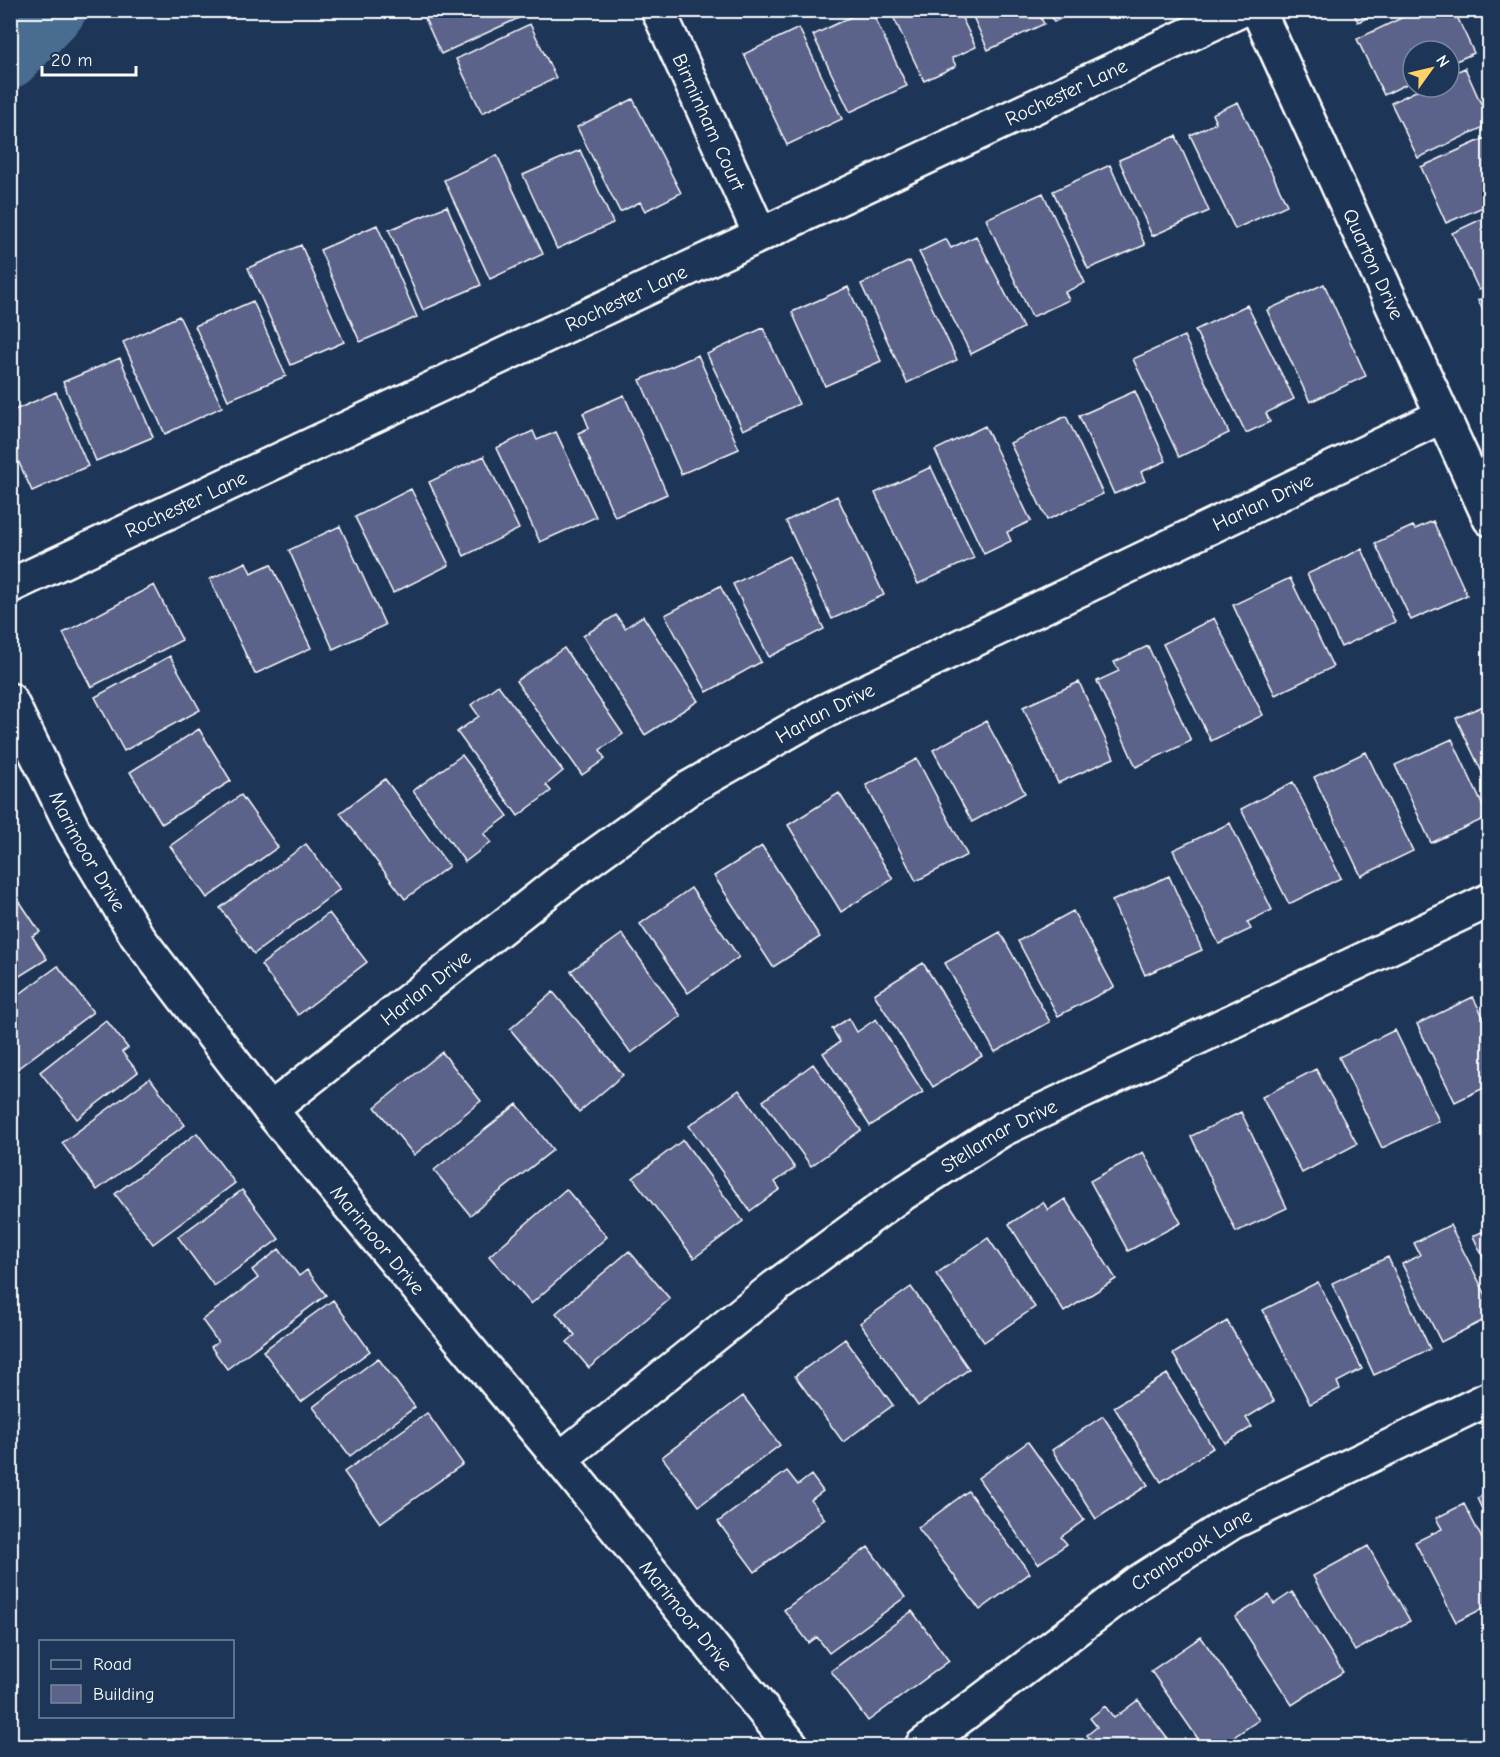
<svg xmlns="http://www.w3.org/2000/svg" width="1500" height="1757" viewBox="0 0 1500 1757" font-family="'Comic Neue',sans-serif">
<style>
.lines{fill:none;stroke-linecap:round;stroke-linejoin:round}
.river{stroke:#496d91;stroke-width:57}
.building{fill:#5b638a;stroke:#fff;stroke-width:1.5}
.minor-casing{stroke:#fff;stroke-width:38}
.minor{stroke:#1d3557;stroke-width:33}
.labels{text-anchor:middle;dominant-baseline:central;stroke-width:4.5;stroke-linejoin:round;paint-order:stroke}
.street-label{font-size:20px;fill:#fff;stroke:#1d3557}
</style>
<rect width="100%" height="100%" fill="#1d3557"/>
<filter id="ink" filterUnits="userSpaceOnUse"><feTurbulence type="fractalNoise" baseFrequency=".0167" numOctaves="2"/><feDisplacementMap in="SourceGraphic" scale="12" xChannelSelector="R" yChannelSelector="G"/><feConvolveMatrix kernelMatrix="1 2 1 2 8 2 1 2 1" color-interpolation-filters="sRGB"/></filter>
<g filter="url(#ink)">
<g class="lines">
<path class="river" d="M 10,60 L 58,10"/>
</g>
<path class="building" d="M 421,10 L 515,10 L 519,18 L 441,54 Z
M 865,10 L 871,10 L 907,86 L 850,112 L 813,35 Z
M 890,10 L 958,10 L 976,47 L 952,58 L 956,66 L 924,81 Z
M 970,10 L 1037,10 L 1044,24 L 988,50 Z
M 1048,10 L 1077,10 L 1054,22 Z
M 1352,10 L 1384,10 L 1358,22 Z
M 1418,10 L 1454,10 L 1474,53 L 1449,64 L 1449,51 L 1413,51 L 1413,81 L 1384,95 L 1357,39 Z
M 530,24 L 556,78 L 482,113 L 456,59 Z
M 799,28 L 842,119 L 787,145 L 744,54 Z
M 1465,68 L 1490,124 L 1418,158 L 1391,103 L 1424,87 L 1449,87 L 1449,75 Z
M 633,99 L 681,193 L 645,211 L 640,202 L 620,212 L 577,127 Z
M 1238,102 L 1287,205 L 1235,229 L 1190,135 L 1216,123 L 1212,114 Z
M 1176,136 L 1209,211 L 1152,236 L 1119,160 Z
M 1490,136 L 1490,204 L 1446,223 L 1421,167 Z
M 580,150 L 613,223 L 557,249 L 523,175 Z
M 497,155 L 543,254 L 490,279 L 444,180 Z
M 1110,165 L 1145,245 L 1088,269 L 1053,191 Z
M 1043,193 L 1085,283 L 1065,292 L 1069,300 L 1032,317 L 986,219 Z
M 447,206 L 481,285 L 423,310 L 389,230 Z
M 1490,215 L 1490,285 L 1479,290 L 1452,233 Z
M 377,225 L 417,317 L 360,342 L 320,250 Z
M 976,236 L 1023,328 L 971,354 L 919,252 L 946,239 L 951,248 Z
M 301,245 L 344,342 L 291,365 L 248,268 Z
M 910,261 L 957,360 L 907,383 L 861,284 Z
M 1324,284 L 1366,376 L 1310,402 L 1267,310 Z
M 848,287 L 881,361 L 825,386 L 792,312 Z
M 1490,295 L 1490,325 L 1478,300 Z
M 253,301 L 286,376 L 228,400 L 195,326 Z
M 1247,305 L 1294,399 L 1266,413 L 1270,422 L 1246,433 L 1195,330 Z
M 179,316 L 222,407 L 165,434 L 123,342 Z
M 763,328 L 799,404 L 743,430 L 707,354 Z
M 1184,336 L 1229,433 L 1179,457 L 1133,359 Z
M 698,355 L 739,449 L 681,474 L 640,380 Z
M 120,358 L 153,437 L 96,461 L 63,382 Z
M 1135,391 L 1166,461 L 1141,472 L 1145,481 L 1114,494 L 1079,416 Z
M 56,392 L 88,466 L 32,491 L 10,443 L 10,412 Z
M 624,395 L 667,494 L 615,517 L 578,433 L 589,428 L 583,413 Z
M 1066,416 L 1103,494 L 1047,520 L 1010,443 Z
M 985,426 L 1031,521 L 1007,532 L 1011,541 L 984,554 L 935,450 Z
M 533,431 L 537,440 L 556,432 L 596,517 L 540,542 L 496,448 Z
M 484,456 L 519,529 L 464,556 L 429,482 Z
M 931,467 L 974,558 L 918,584 L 875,493 Z
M 411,489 L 449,565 L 393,593 L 355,517 Z
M 837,496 L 884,595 L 832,619 L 786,521 Z
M 1433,521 L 1467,595 L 1411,620 L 1375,543 L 1413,526 L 1415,529 Z
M 340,526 L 385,625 L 333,649 L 289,550 Z
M 1362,549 L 1395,622 L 1341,647 L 1307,574 Z
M 789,556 L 824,629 L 769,657 L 733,584 Z
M 246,562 L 251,573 L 271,564 L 311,648 L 255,674 L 210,579 Z
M 1290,578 L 1333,667 L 1275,695 L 1233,605 Z
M 154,585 L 182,640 L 91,687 L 63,633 Z
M 720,586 L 761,662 L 707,692 L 665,615 Z
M 616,615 L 625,628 L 643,616 L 698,701 L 645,735 L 583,636 Z
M 1214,618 L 1263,715 L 1211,741 L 1163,644 Z
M 1148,646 L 1191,741 L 1136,767 L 1097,681 L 1119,671 L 1114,662 Z
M 564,648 L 623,734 L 600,750 L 605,759 L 582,775 L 516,681 Z
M 170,656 L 200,710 L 124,751 L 95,697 Z
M 1079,682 L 1114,758 L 1058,783 L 1023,707 Z
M 498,685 L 563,771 L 546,785 L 551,791 L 518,816 L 457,732 L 479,716 L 471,705 Z
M 1490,703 L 1490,789 L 1456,718 Z
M 986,721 L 1025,793 L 972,822 L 933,750 Z
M 199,729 L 231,781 L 162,824 L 130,772 Z
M 1452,739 L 1488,817 L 1431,843 L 1395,765 Z
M 1366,752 L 1413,851 L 1361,876 L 1314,777 Z
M 462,755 L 508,816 L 484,834 L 491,842 L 465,862 L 413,791 Z
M 917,759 L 967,855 L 916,881 L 866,785 Z
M 385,779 L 449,866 L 405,899 L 340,813 Z
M 1293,782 L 1341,878 L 1289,904 L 1241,809 Z
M 839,793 L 893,879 L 841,912 L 788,825 Z
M 241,795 L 278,847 L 207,898 L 170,846 Z
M 1230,823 L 1272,910 L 1247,922 L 1251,929 L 1219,944 L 1173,850 Z
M 306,844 L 340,889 L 254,954 L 220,908 Z
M 762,846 L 820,937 L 773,967 L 714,876 Z
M 1169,876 L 1202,950 L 1145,975 L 1112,901 Z
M 691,888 L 739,957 L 688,993 L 640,924 Z
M 20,902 L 40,932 L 32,936 L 47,959 L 10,982 L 10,908 Z
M 1073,911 L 1114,987 L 1058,1016 L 1018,941 Z
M 329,913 L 367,962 L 298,1015 L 261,965 Z
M 1000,932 L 1050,1022 L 995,1052 L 945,963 Z
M 622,934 L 681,1016 L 631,1053 L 571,971 Z
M 923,963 L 982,1056 L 933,1087 L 874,994 Z
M 58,966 L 93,1012 L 10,1074 L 10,1001 Z
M 553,992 L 623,1075 L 579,1112 L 510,1029 Z
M 1473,997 L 1490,1030 L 1490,1085 L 1455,1102 L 1417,1024 Z
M 849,1018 L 857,1032 L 876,1019 L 923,1092 L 870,1126 L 823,1053 L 840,1042 L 832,1029 Z
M 106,1020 L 128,1048 L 122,1052 L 138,1072 L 77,1119 L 40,1072 Z
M 1395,1030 L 1439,1121 L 1382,1148 L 1339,1057 Z
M 442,1052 L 481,1101 L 414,1155 L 375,1107 Z
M 813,1064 L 861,1130 L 811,1166 L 763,1101 Z
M 1316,1069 L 1357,1144 L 1302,1173 L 1262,1097 Z
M 150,1078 L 185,1125 L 97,1190 L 62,1143 Z
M 739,1090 L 795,1168 L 775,1182 L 780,1189 L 750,1211 L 689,1126 Z
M 517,1104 L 553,1150 L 470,1215 L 434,1170 Z
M 1241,1112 L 1287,1208 L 1236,1232 L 1191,1136 Z
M 197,1133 L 235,1183 L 153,1244 L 115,1194 Z
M 683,1140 L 743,1221 L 694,1258 L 633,1178 Z
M 1143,1152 L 1181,1223 L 1128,1251 L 1090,1181 Z
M 566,1189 L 607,1237 L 531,1304 L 489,1256 Z
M 242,1190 L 279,1239 L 214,1286 L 178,1237 Z
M 1065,1199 L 1116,1279 L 1064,1312 L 1009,1224 L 1043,1202 L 1048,1210 Z
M 1450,1225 L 1490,1303 L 1490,1317 L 1441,1342 L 1402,1264 L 1420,1255 L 1414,1243 Z
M 1490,1228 L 1490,1272 L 1473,1236 Z
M 988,1238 L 1035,1307 L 984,1342 L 936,1274 Z
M 279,1249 L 299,1276 L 307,1270 L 326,1295 L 227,1369 L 211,1347 L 218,1342 L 202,1320 L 258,1278 L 252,1270 Z
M 629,1251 L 670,1299 L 589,1368 L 567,1342 L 575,1335 L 556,1313 Z
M 1388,1257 L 1430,1349 L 1374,1375 L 1332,1283 Z
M 1318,1282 L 1362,1369 L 1337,1382 L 1340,1389 L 1310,1404 L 1263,1310 Z
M 911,1287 L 969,1369 L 918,1406 L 860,1323 Z
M 333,1300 L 370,1351 L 301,1402 L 263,1351 Z
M 1227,1321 L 1274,1401 L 1246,1418 L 1252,1427 L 1225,1443 L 1173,1354 Z
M 845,1339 L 893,1405 L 843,1442 L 795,1376 Z
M 378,1358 L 415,1407 L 350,1456 L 313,1407 Z
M 1167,1374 L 1213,1448 L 1161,1482 L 1114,1407 Z
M 743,1396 L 780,1445 L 699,1506 L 662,1457 Z
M 427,1413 L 463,1464 L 380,1523 L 344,1472 Z
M 1103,1416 L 1148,1485 L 1096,1519 L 1052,1450 Z
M 1028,1442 L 1084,1520 L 1061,1537 L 1067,1544 L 1038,1564 L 978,1478 Z
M 787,1471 L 798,1485 L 811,1475 L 823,1491 L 811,1500 L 825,1519 L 755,1572 L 718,1522 Z
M 968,1491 L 1030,1573 L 980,1610 L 918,1528 Z
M 1490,1492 L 1490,1526 L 1477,1498 Z
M 1464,1504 L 1490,1554 L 1490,1605 L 1456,1622 L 1415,1542 L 1442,1529 L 1436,1518 Z
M 1368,1546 L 1410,1621 L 1355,1651 L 1313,1576 Z
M 868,1547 L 905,1597 L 829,1653 L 817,1637 L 809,1643 L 784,1610 Z
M 1292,1592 L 1343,1672 L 1292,1705 L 1235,1617 L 1269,1595 L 1274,1604 Z
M 912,1611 L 949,1661 L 868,1721 L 831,1671 Z
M 1201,1637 L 1259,1720 L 1220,1746 L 1203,1746 L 1151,1671 Z
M 1138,1700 L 1173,1746 L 1096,1746 L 1087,1735 L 1097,1727 L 1090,1718 L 1105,1706 L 1114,1718 Z
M 1467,1737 L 1473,1746 L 1450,1746 Z"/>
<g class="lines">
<g class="minor-casing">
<g id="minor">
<path id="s1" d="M 658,10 L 760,234"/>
<path id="s2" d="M 1258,10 L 1490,519"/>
<path id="s3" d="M 10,586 L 1241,10"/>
<path id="s4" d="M 10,700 L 74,831 L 137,936 L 270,1110 L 560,1459 L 792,1746"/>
<path id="s5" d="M 270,1110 L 572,872 L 689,788 L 823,712 L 1442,416"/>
<path id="s6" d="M 560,1459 L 775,1287 L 896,1198 L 1003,1129 L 1490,900"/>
<path id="s7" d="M 922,1746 L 1137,1583 L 1231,1523 L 1490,1398"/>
</g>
</g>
<use href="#minor" class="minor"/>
</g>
</g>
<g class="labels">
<g class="street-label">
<text stroke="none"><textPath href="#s3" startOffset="1166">Rochester Lane</textPath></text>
<text stroke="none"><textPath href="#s1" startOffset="123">Birminham Court</textPath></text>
<text stroke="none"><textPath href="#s2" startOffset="279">Quarton Drive</textPath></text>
<text stroke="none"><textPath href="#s3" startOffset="680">Rochester Lane</textPath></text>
<text stroke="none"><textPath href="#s5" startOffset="1170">Harlan Drive</textPath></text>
<text stroke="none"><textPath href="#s3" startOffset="194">Rochester Lane</textPath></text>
<text stroke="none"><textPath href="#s5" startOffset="684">Harlan Drive</textPath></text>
<text stroke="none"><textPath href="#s4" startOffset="170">Marimoor Drive</textPath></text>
<text stroke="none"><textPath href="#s5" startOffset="198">Harlan Drive</textPath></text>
<text stroke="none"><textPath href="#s6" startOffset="546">Stellamar Drive</textPath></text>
<text stroke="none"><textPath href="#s4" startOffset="656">Marimoor Drive</textPath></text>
<text stroke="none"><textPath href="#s7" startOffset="334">Cranbrook Lane</textPath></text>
<text stroke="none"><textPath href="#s4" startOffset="1142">Marimoor Drive</textPath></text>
</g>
</g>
<rect width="1500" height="1757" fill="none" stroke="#1d3557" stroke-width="36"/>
<rect x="18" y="18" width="1464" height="1721" fill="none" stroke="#fff" stroke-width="2" filter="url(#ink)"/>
<rect x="39" y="1640" width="195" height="78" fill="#1d3557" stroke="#77869a" stroke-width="1.5"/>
<rect x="51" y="1660" width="30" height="9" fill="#1d3557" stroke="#77869a" stroke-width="1.5"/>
<text x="93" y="1670" font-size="18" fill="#ffffff">Road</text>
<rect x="51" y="1685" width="30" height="18" fill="#5b638a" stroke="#77869a" stroke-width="1.5"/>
<text x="93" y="1700" font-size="18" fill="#ffffff">Building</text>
<g transform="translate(1431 69) rotate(56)"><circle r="28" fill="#1d3557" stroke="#77869a" stroke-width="1.5"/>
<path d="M0-4.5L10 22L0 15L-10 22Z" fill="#ffd166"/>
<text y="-9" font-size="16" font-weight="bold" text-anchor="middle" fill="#ffffff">N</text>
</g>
<path d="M42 66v9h94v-9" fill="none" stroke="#ffffff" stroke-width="3"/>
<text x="51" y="66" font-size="18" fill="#ffffff" stroke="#1d3557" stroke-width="4.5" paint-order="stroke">20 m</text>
</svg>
